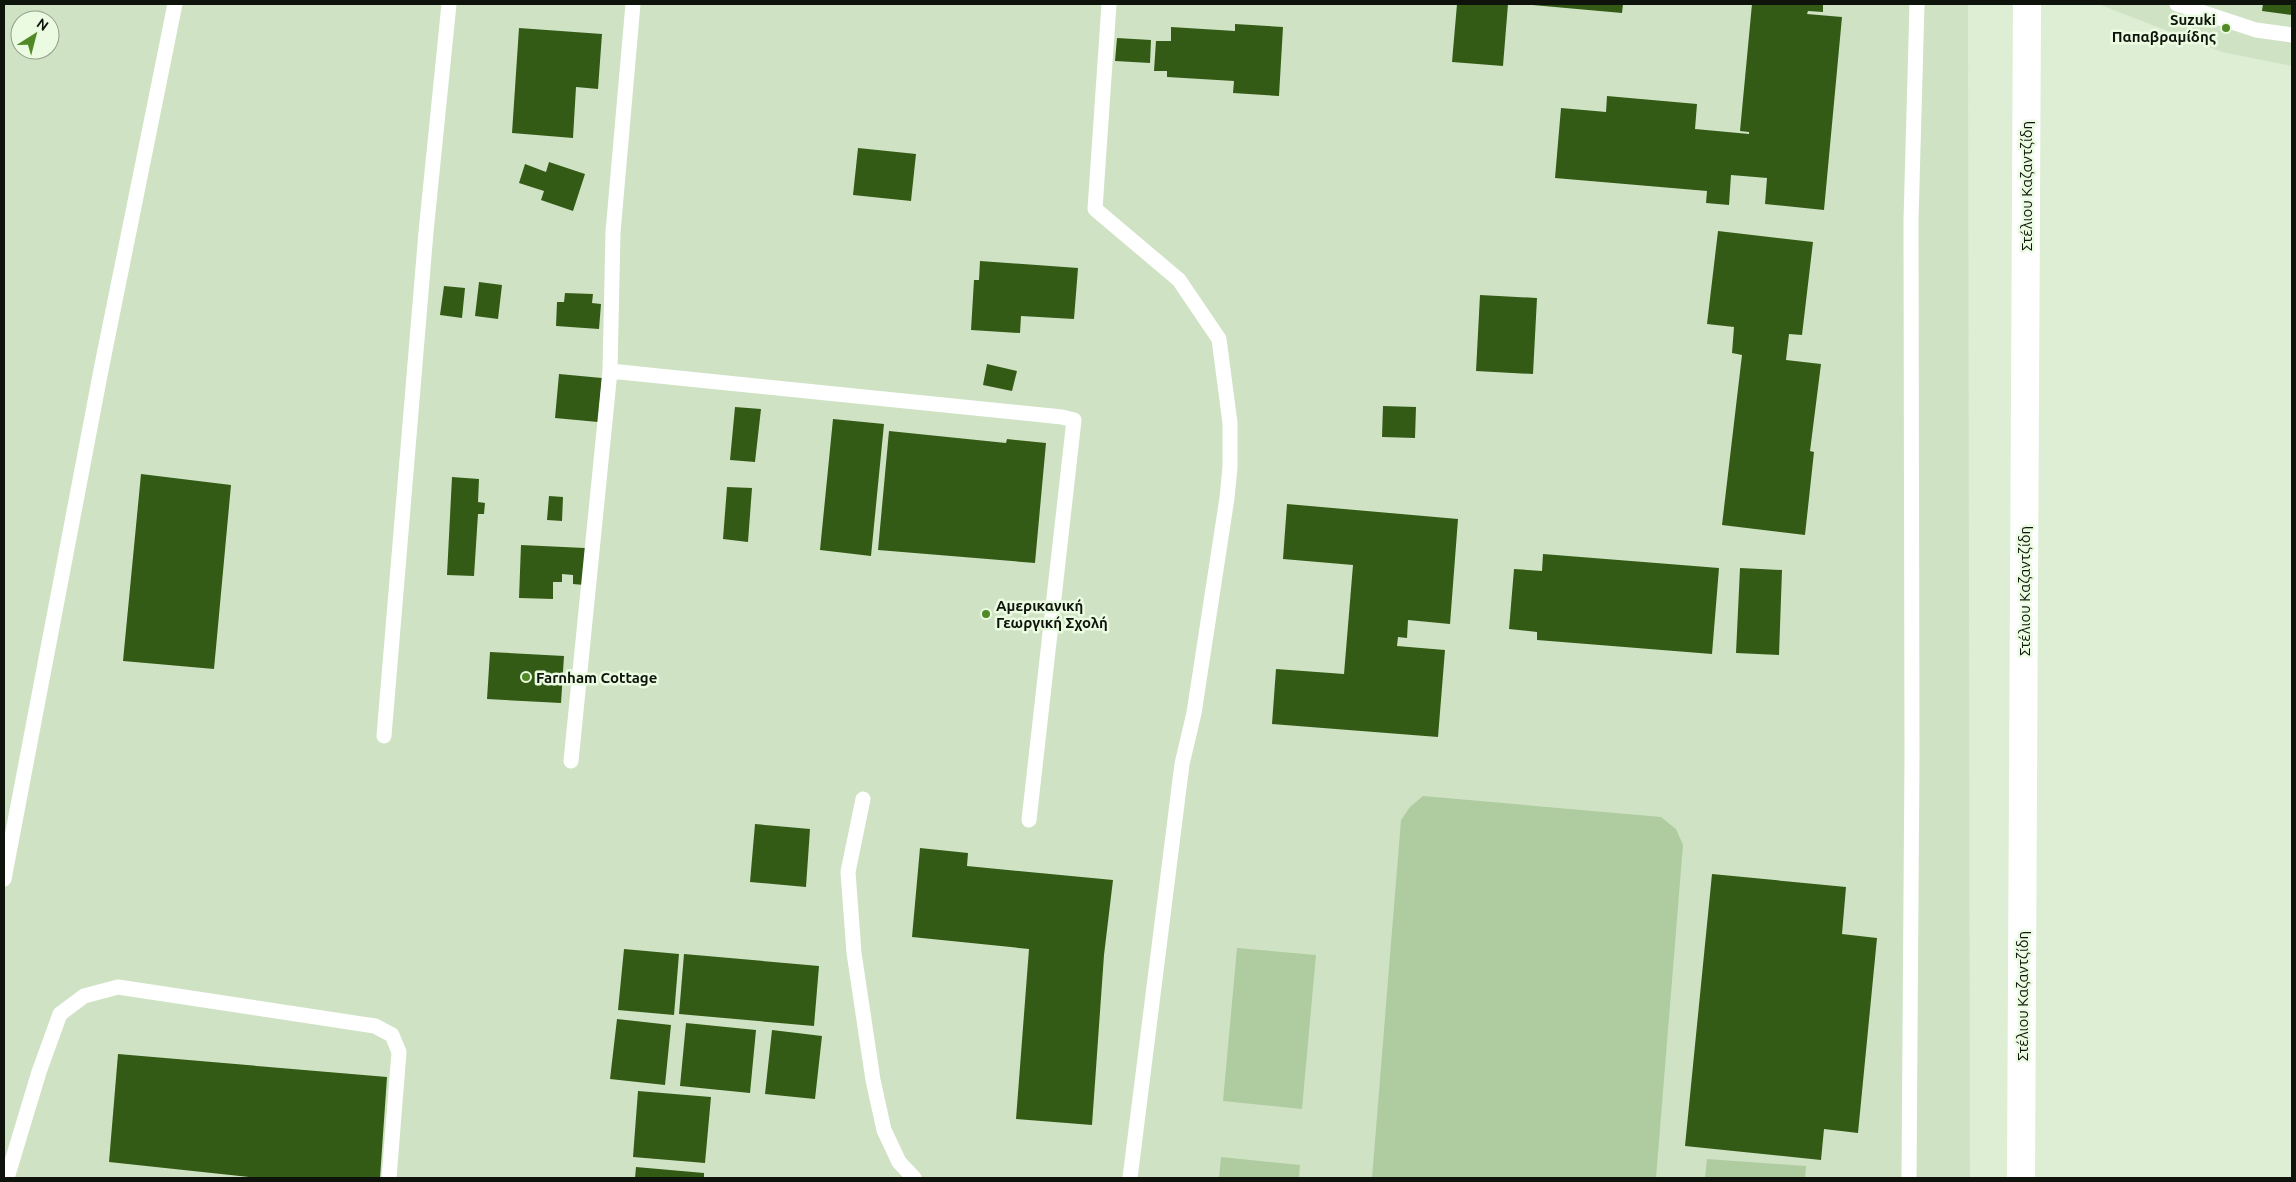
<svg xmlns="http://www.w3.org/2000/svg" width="2296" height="1182" viewBox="0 0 2296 1182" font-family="Ubuntu,sans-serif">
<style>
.built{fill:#cfe3c4;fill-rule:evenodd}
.green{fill:#afcba0}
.building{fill:#345b16}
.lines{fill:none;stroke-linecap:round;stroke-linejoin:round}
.lane{stroke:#fff;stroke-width:15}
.secondary{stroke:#fff;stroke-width:28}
.poi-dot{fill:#508925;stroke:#ebfbe2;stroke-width:2}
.labels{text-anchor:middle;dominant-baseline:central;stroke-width:5;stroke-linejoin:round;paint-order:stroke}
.poi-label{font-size:15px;font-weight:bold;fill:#0e140b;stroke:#ebfbe2;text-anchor:start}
.street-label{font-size:15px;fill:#0e140b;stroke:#ebfbe2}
</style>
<rect width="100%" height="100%" fill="#deeed5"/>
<path class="built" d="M 4,4 L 1968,4 L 1970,1178 L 4,1178 ZM 20,20 L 50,20 L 50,50 L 20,50 Z
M 2098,4 L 2292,4 L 2292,66 L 2222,52 Z"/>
<path class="green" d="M 1423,796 L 1661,817 L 1676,829 L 1683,845 L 1656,1178 L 1372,1178 L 1401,820 L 1410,807 Z
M 1237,948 L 1316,955 L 1302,1109 L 1223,1101 Z
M 1221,1157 L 1300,1165 L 1299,1178 L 1219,1178 Z
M 1707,1159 L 1806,1166 L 1805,1178 L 1705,1178 Z"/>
<path class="building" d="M 1457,4 L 1508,4 L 1503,66 L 1452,62 Z
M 1520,4 L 1623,4 L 1622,13 Z
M 1752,4 L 1823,4 L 1823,12 L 1808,11 L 1807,14 L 1842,17 L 1824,210 L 1765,204 L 1767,178 L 1731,175 L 1729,205 L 1706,203 L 1707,191 L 1555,178 L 1561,108 L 1606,112 L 1607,96 L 1697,104 L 1695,129 L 1749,134 L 1749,132 L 1740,131 Z
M 2263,4 L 2292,4 L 2292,15 L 2262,11 Z
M 1235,24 L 1283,27 L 1279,96 L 1233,93 L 1234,81 L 1167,77 L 1167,71 L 1154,71 L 1156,41 L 1171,41 L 1171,27 L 1235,31 Z
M 519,28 L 602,34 L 598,89 L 576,87 L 573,138 L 512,133 Z
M 1117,38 L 1151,40 L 1150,63 L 1115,61 Z
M 858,148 L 916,154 L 911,201 L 853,195 Z
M 549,162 L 585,174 L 573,211 L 541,200 L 544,191 L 519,183 L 525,164 L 546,172 Z
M 1718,231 L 1813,242 L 1802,335 L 1789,334 L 1786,360 L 1821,364 L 1810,451 L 1814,452 L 1805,535 L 1722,525 L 1742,355 L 1732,353 L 1734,327 L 1707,324 Z
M 980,261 L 1078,268 L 1074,319 L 1021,316 L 1020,333 L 971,330 L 974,280 L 979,280 Z
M 479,282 L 502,285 L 498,319 L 475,316 Z
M 444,286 L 465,288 L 462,318 L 440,315 Z
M 565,293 L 593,294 L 592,303 L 601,304 L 599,329 L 556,326 L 557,302 L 564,302 Z
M 1480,295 L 1537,298 L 1533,374 L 1476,371 Z
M 987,364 L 1017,371 L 1012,391 L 983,385 Z
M 559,374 L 602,378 L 598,422 L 555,418 Z
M 1383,406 L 1416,407 L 1415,438 L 1382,437 Z
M 735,407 L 761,409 L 755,462 L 730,460 Z
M 833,419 L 884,424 L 871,556 L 820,550 Z
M 889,431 L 1006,443 L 1007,439 L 1046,443 L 1035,563 L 878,550 Z
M 141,474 L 231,485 L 214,669 L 123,661 Z
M 452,477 L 479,479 L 478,502 L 485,503 L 484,514 L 478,514 L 474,576 L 447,575 Z
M 727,487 L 752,488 L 748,542 L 723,539 Z
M 549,496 L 563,497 L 562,521 L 547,520 Z
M 1287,504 L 1458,519 L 1450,624 L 1408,620 L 1407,638 L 1398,637 L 1397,646 L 1445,650 L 1438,737 L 1272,724 L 1276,669 L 1344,674 L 1353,565 L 1283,559 Z
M 521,545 L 585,548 L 584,585 L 573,584 L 573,575 L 562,574 L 562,582 L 553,582 L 553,599 L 519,598 Z
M 1543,554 L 1719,568 L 1712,654 L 1537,640 L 1537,632 L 1509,629 L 1514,569 L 1542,571 Z
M 1740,568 L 1782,570 L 1779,655 L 1736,653 Z
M 490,652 L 564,656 L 561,703 L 487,699 Z
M 755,824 L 810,829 L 806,887 L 750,882 Z
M 920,848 L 968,853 L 967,866 L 1113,880 L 1104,955 L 1092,1125 L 1016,1119 L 1029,949 L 912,937 Z
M 1712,874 L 1846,887 L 1842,934 L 1877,938 L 1858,1133 L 1824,1129 L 1821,1160 L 1685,1146 Z
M 624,949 L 679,954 L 674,1015 L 618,1010 Z
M 684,954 L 819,966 L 814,1026 L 679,1014 Z
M 617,1019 L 671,1025 L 665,1085 L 610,1079 Z
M 686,1023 L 756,1030 L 750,1093 L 680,1086 Z
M 772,1030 L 822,1036 L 815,1099 L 765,1094 Z
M 118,1054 L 387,1077 L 380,1178 L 259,1178 L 109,1162 Z
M 638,1091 L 711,1097 L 705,1163 L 633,1157 Z
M 636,1167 L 704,1173 L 704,1178 L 635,1178 Z"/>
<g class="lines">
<path class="lane" d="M 1109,4 L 1095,209 L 1179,280 L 1219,339 L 1230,423 L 1230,467 L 1227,498 L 1194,713 L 1182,764 L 1130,1178
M 2177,4 L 2256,30 L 2292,35
M 610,371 L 1062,417 L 1074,420 L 1029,820
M 384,736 L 426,232 L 449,4
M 571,761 L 610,371 L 613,232 L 633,4
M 863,799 L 848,872 L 854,953 L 873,1080 L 884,1130 L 899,1162 L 914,1178
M 4,879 L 101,370 L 175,4
M 7,1178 L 39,1072 L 60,1014 L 84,996 L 118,987 L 375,1026 L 392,1035 L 399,1052 L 389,1178
M 1909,1178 L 1912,756 L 1911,220 L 1917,4"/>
<path class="secondary" d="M 2021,1178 L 2027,4"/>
</g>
<g class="poi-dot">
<circle cx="2226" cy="28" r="5"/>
<circle cx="986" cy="614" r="5"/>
<circle cx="526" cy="677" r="5"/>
</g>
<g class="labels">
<g class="poi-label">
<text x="2216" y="19" text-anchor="end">Suzuki<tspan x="2216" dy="17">Παπαβραμίδης</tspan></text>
<text x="996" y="605">Αμερικανική<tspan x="996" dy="17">Γεωργική Σχολή</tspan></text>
<text x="536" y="677">Farnham Cottage</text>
</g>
<g class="street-label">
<text transform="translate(2026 186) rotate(-90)">Στέλιου Καζαντζίδη</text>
<text transform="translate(2024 591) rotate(-90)">Στέλιου Καζαντζίδη</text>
<text transform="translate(2022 996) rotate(-90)">Στέλιου Καζαντζίδη</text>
</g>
</g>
<rect width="2296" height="1182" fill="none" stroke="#0e140b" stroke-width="10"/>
<g transform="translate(35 35) rotate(36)"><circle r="24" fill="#ebfbe2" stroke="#939f8c"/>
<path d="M0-4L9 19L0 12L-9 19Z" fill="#508925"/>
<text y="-8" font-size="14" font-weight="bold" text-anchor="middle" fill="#0e140b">N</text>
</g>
</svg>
